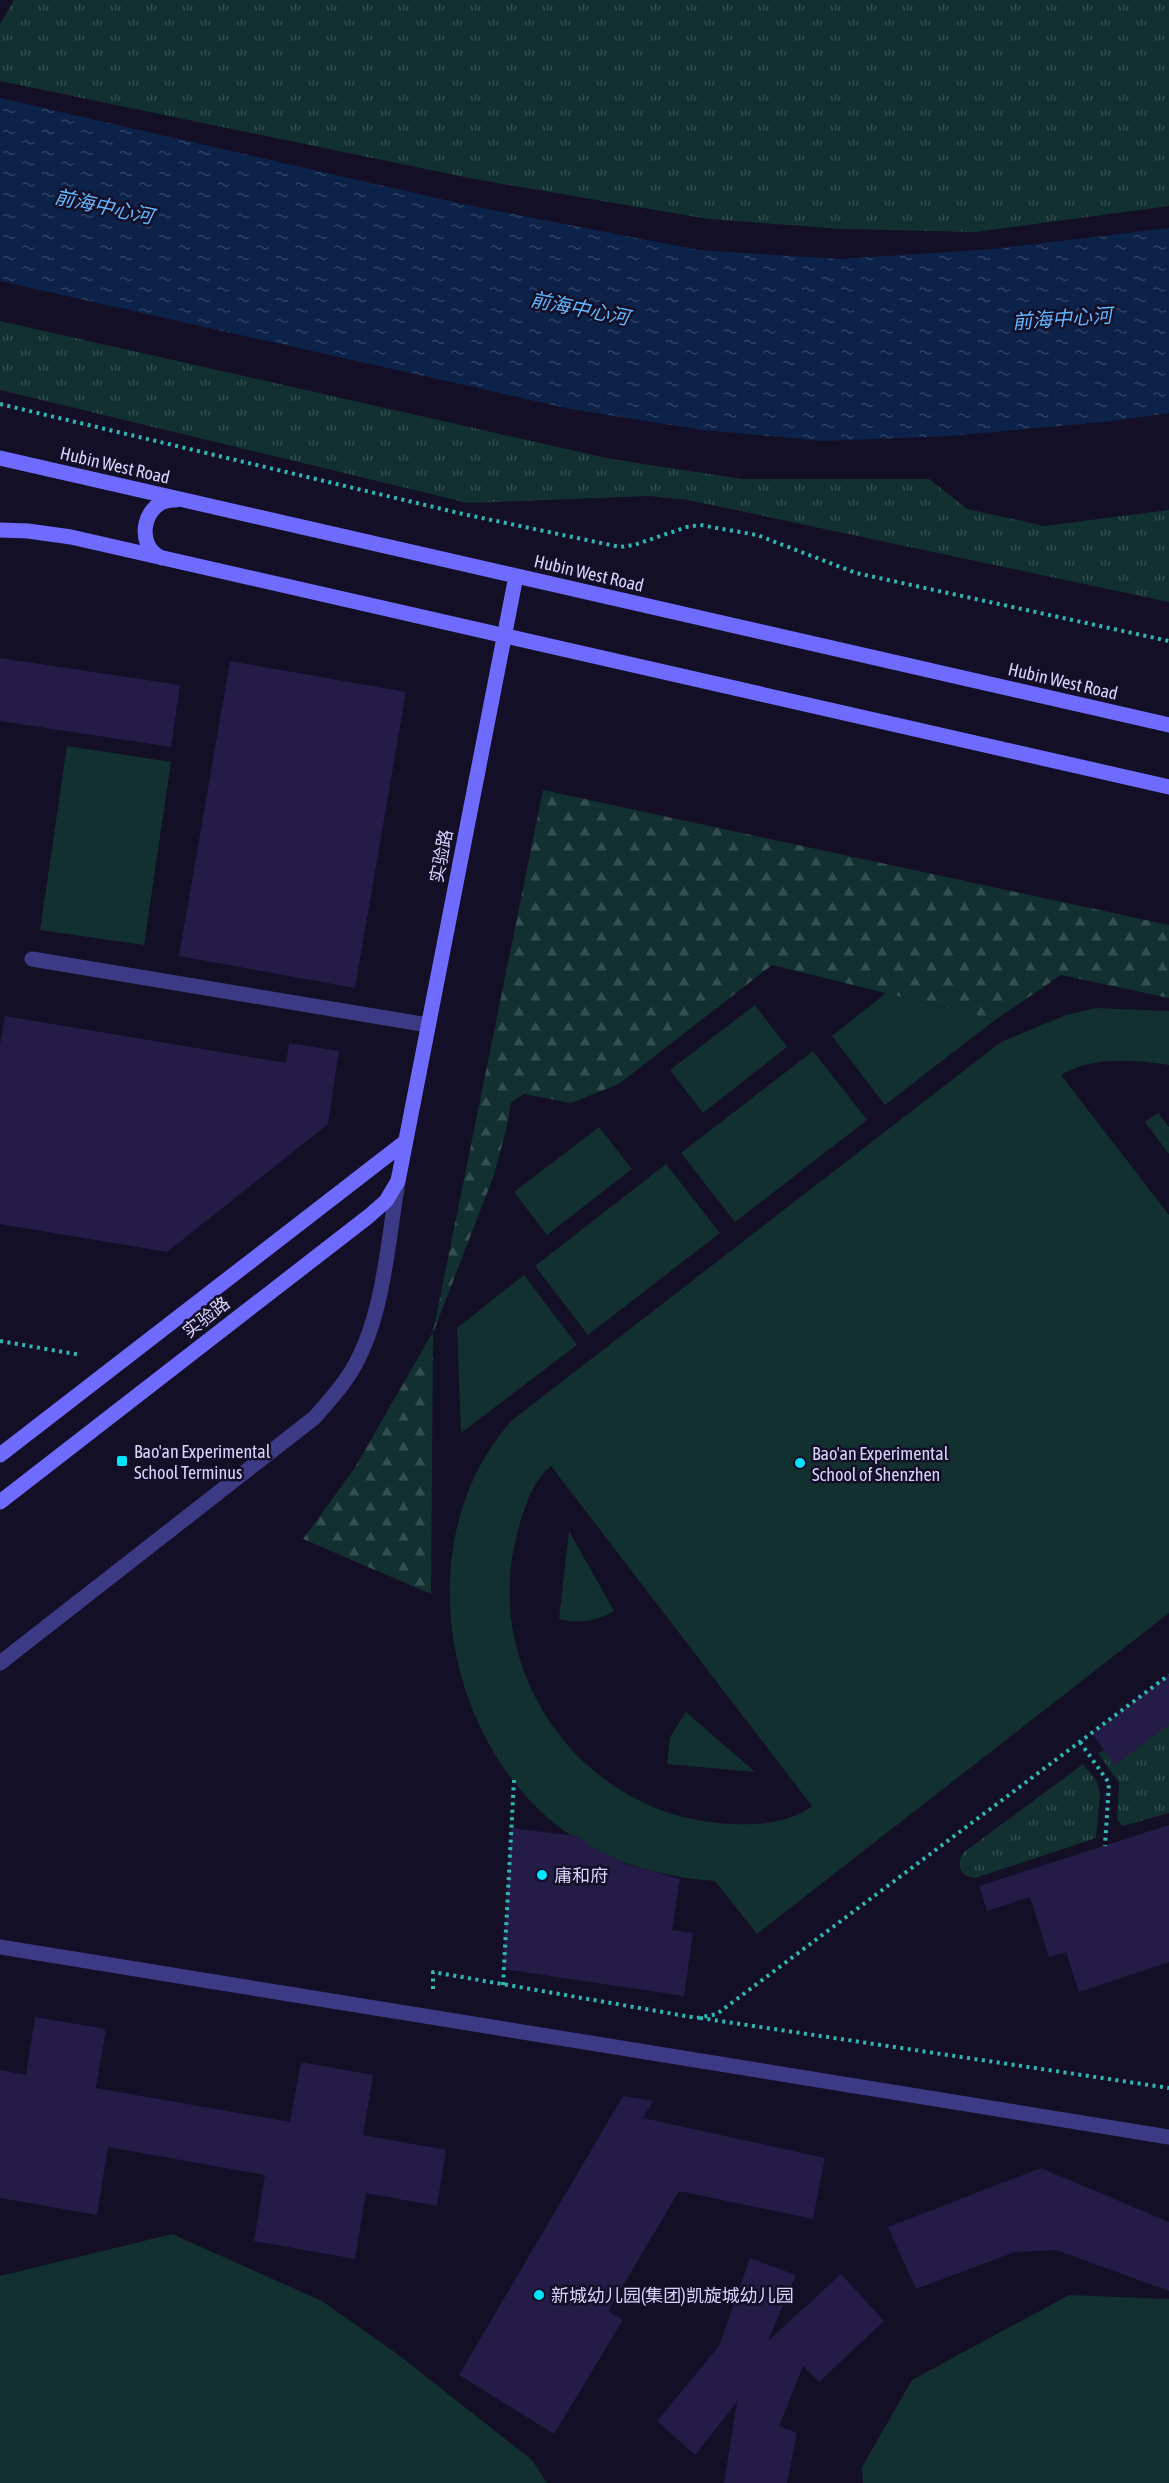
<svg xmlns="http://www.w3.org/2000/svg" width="1169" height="2483" viewBox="0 0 1169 2483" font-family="'Asap Condensed','Noto Sans SC',sans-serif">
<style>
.grass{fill:url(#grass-tufts)}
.forest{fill:url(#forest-firs)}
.green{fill:#12302f;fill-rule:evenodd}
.water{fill:url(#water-ripples)}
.building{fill:#241b47}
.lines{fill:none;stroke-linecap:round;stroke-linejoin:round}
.path{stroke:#2fb8b0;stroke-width:4;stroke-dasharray:3 4.5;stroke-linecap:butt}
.lane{stroke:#3d3a85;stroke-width:15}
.street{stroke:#3d3a85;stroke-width:15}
.secondary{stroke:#6f6bff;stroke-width:15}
.poi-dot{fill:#00e5ff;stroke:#130f26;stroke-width:2}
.labels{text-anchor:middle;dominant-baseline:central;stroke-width:5;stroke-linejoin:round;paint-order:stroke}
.street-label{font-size:18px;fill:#d9d4ff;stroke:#130f26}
.poi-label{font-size:18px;fill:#d9d4ff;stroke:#130f26;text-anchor:start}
.water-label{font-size:20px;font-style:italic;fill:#62b6ff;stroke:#130f26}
</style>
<defs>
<pattern id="grass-tufts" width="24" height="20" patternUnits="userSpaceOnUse" patternTransform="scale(1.5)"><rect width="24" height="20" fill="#12302f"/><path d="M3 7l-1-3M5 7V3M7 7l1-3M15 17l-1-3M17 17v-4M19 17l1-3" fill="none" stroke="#344d4e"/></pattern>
<pattern id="forest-firs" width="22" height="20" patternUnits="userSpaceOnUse" patternTransform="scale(1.5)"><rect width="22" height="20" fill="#12302f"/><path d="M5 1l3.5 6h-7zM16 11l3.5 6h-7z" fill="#344d4e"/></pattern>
<pattern id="water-ripples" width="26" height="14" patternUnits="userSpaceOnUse" patternTransform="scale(1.5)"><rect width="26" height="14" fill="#0c2248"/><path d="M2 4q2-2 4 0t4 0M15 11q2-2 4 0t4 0" fill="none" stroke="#2f4163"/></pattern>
</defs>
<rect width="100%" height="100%" fill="#130f26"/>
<path class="grass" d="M 14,0 L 1169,0 L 1169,206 L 975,232 L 843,229 L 708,219 L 474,179 L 0,81 L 0,24 Z
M 0,321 L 611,459 L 742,479 L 929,479 L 967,509 L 1044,526 L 1169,510 L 1169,602 L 688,500 L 649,496 L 468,503 L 0,390 Z
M 1169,1724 L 1169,1813 L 1122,1826 L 1117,1819 L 1119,1783 L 1098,1753 Z
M 1083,1764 L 1096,1780 L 1100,1793 L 1096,1838 L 975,1878 C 960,1877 956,1865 963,1853 Z"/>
<path class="forest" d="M 543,790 L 1169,925 L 1169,998 L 1061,975 L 995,1020 L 772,965 L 619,1084 L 571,1103 L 524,1094 L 511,1102 L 507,1126 L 494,1175 L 433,1333 L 431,1594 L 303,1539 L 354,1469 L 433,1332 Z"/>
<path class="green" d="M 67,746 L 171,762 L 144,945 L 40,930 Z
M 886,993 L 995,1020 L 885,1105 L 832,1036 Z
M 755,1005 L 787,1047 L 703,1113 L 670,1070 Z
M 1096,1008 L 1169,1011 L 1169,1065 C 1133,1060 1093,1056 1061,1075 L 1169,1215 L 1169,1613 L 757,1934 L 715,1881 C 655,1877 593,1858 548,1818 C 439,1722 412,1533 511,1421 L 1001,1042 L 1066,1015 ZM 551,1466 L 812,1806 L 811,1807 C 781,1827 746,1826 710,1822 C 575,1805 482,1667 517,1534 C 523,1511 532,1481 551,1466 Z
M 813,1051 L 867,1120 L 735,1222 L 681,1153 Z
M 1158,1113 L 1169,1127 L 1169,1154 L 1145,1122 Z
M 599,1127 L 632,1169 L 547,1235 L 514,1192 Z
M 666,1164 L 720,1233 L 588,1335 L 535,1266 Z
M 524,1275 L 577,1345 L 461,1433 L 457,1328 Z
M 569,1531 L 614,1611 C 597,1621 578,1624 559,1619 Z
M 686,1712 L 755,1772 L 667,1764 L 670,1737 Z
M 172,2234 L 322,2301 L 400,2356 L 532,2460 L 547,2483 L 0,2483 L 0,2276 Z
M 1069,2295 L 1169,2299 L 1169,2483 L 863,2483 L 862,2467 L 912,2380 Z"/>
<path class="water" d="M 0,98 L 467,205 L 699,250 L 840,259 L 993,249 L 1169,228 L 1169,413 L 1104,422 L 950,436 L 824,441 L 703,430 L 571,409 L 0,281 Z"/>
<path class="building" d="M 0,658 L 180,685 L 171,747 L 0,721 Z
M 230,661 L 406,692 L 355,988 L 179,956 Z
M 5,1016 L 286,1063 L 289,1043 L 339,1051 L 328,1124 L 167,1252 L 0,1224 L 0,1045 Z
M 1169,1675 L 1169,1724 L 1115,1765 L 1092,1734 Z
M 1169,1825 L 1169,1962 L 1079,1992 L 1066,1952 L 1049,1957 L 1030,1897 L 987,1911 L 979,1886 Z
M 511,1828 L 577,1836 L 592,1847 L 626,1864 L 680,1879 L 672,1930 L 693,1933 L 684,1996 L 503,1969 Z
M 35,2017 L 106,2029 L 96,2088 L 290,2122 L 301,2062 L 373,2075 L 363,2135 L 446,2150 L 437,2206 L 366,2193 L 355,2259 L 254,2241 L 265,2175 L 108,2147 L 97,2215 L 0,2198 L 0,2070 L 26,2075 Z
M 623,2096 L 653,2101 L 643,2118 L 825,2158 L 813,2219 L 679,2191 L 608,2311 L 623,2320 L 554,2434 L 459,2375 Z
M 1041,2168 L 1169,2222 L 1169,2291 L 1056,2250 L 1015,2252 L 916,2289 L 888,2227 Z
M 750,2258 L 796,2275 L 768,2341 L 841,2274 L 884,2321 L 819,2382 L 803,2366 L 779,2426 L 797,2433 L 787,2483 L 724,2483 L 737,2402 L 695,2455 L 657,2421 L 719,2346 Z"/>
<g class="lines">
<path class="path" d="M 0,404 L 463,514 L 620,547 L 634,545 L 687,527 L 700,525 L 757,535 L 856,573 L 1169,641
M 0,1341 L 81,1355
M 1080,1742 L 1109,1783 L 1105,1846
M 503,1985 L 514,1780
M 433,1989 L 433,1972 L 697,2018 L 717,2014 L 1169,1675
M 700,2018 L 1169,2088"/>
<path class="lane" d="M 32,959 L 428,1025
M 0,1663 L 314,1418 C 329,1401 345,1384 356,1363 C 384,1311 388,1240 398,1182"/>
<path class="street" d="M 0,1947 L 1169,2137"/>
<path class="secondary" d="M 0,458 L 1169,725
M 0,530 L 28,531 L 71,537 L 1169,787
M 162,558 C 133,546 144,498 175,500
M 0,1455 L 405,1142
M 0,1502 L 369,1216 L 386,1201 L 398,1181 L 516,576"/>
</g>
<g class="poi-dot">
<rect x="116" y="1455" width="12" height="12" rx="3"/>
<circle cx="800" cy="1463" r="6"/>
<circle cx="542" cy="1875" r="6"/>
<circle cx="539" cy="2295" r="6"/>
</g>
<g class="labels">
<g class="street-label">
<text transform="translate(115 465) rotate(13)">Hubin West Road</text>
<text transform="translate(589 573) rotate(13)">Hubin West Road</text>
<text transform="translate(1063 681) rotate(13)">Hubin West Road</text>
<text transform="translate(441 856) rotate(-79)">实验路</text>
<text transform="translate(206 1317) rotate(-38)">实验路</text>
</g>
<g class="poi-label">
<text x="134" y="1451">Bao'an Experimental<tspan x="134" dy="21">School Terminus</tspan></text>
<text x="812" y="1453">Bao'an Experimental<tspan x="812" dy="21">School of Shenzhen</tspan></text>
<text x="554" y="1875">庸和府</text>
<text x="551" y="2295">新城幼儿园(集团)凯旋城幼儿园</text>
</g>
<g class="water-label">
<text transform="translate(104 206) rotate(12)">前海中心河</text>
<text transform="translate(580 308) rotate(11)">前海中心河</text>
<text transform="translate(1062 318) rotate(-4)">前海中心河</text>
</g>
</g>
</svg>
